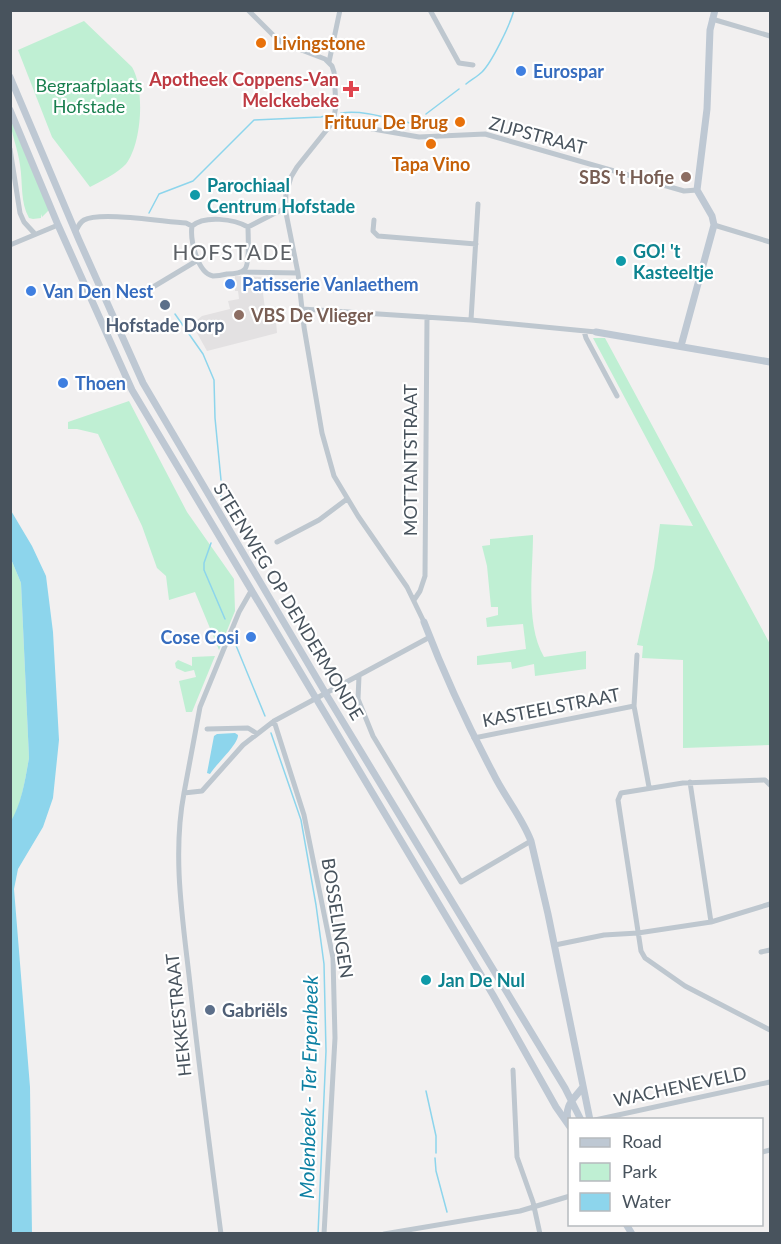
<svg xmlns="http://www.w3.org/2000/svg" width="781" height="1244" viewBox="0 0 781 1244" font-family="Lato,sans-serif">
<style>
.education{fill:#e3e1e2}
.green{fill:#bfefd3}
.water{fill:#8dd5ec}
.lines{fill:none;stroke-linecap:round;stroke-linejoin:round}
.stream{stroke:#8dd5ec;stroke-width:1.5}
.street{stroke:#bec7cf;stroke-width:5}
.secondary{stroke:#bec8d3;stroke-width:7}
.food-dot{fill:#e8710a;stroke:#fff;stroke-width:2}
.shop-dot{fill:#3f7fe0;stroke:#fff;stroke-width:2}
.health-dot{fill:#e0444e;stroke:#fff;stroke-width:2}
.education-dot{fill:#8d6e63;stroke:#fff;stroke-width:2}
.culture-dot{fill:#0f9aa8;stroke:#fff;stroke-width:2}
.service-dot{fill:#5c6f8a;stroke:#fff;stroke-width:2}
.labels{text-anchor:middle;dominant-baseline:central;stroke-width:4.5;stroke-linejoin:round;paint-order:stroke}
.food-label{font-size:18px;font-weight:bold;fill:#c56008;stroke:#fff;text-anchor:start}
.shop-label{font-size:18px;font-weight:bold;fill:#366cbe;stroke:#fff;text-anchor:start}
.health-label{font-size:18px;font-weight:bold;fill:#be3a42;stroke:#fff;text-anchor:end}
.park-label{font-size:18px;fill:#187f4e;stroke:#fff}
.street-label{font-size:18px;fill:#48535d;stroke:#fff}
.education-label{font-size:18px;font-weight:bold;fill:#785e54;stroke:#fff;text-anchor:end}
.culture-label{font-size:18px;font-weight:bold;fill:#0d838f;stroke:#fff;text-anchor:start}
.service-label{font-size:18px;font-weight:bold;fill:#4e5e75;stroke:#fff}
.water-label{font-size:20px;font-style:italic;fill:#0d80a3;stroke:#fff}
.quarter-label{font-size:21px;letter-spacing:1.5px;fill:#5c6065;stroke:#fff}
</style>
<rect width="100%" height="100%" fill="#f2f0f0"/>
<path class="education" d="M 235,276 L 261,277 L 265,309 L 275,309 L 277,333 L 207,351 L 192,324 L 202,316 L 230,309 L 228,301 L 239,299 L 238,291 L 235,291 Z"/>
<path class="green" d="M 84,21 L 132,67 C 145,89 142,143 126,164 C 118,173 101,181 90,187 L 52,137 L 18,50 Z
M 10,118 L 49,210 L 42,217 L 41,214 L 41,218 L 33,219 L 29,218 C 20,202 23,183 20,165 C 18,149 11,134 10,118 Z
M 593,338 L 605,338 L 770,644 L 770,745 L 683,748 L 683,660 L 642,658 L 643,646 L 637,645 L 654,568 L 660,524 L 693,526 Z
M 129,401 L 187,512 L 234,579 L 235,611 L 219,650 L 195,592 L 169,600 L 166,576 L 157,568 L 142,526 L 98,434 L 77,429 L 68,429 L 68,422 Z
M 533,535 C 533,571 525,625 544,657 L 586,651 L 586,669 L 535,676 L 534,664 L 512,669 L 511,662 L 477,665 L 477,656 L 526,649 L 523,624 L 487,627 L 486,618 L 498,615 L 498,607 L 491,607 L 487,566 L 482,546 L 490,545 L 490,539 Z
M 11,559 L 21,583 L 29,758 C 25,780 22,803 11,823 Z
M 215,656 L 192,712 L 186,712 L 179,681 L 196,677 L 194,670 L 185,672 L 176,668 L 175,663 L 178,660 L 192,666 L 192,657 Z"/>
<path class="water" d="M 10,509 L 32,546 L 46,576 L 53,632 L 59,740 L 53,798 L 43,827 L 18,869 L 14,889 L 30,1087 L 32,1234 L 10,1233 L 10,823 C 22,803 25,780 29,758 L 21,583 L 11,559 Z
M 235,733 L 238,735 C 238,745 216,764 210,774 L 207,773 L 214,736 L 217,734 Z"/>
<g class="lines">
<path class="stream" d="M 466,84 C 471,80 478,76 482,72 C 492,62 510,25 514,10
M 341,113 C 364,110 387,118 410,123
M 426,114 L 459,89
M 149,213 L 159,194 L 193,181 L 254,120 L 321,117 L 328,115
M 175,314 L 203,354 L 214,380 L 215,418 L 221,480
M 221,497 L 221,486
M 211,543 L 204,563 L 204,570 L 225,619
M 235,643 L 265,716
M 271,733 L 301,820 L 316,905 L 324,964 L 326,1051 L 318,1234
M 426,1091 L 436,1136 L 436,1153
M 435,1158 L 436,1171 L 447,1212"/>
<path class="street" d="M 248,10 L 275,37 L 283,43 L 325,59 L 332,66 L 334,72 L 336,106 L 333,122 L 297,167 L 291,177 L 286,194 L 285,208 L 298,273 L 304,327 L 322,433 L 334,476 L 358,516 L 407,587 L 424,622
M 430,10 L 459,63 L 473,65
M 712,19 L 770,36
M 329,62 L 340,10
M 333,122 L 419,137 L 485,134 L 684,191 L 697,190
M 10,149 L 20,213 L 24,222 L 35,234
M 374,220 L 373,231 L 378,236 L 476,244
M 714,225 L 770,242
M 248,227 C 248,236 250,263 245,269 C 241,274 232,274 227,274 C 223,275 217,276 213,276 C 197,273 190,239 192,226 C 205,215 234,219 248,227 L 285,208
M 76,231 C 78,227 79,223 84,220 C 100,211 165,222 186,223 L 192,226
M 10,245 L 58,225
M 241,272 L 298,273
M 153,287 L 198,260
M 302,309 L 471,320 L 596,332
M 471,320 L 478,204
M 584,331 L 586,338 L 617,396
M 277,542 L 319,520 L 347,499
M 414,600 L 420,591 L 425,576 L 427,317
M 637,655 L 634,706 L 649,787
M 359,676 L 358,699 L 373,736 L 461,882 L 531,841
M 274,721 L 304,815 L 333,958 L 335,1038 L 324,1234
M 207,729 L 248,728 L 256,733
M 474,738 L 634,706
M 690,782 L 711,922
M 770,785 L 765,780 L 683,783 L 621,793 L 618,800 L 641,951 L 645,958 L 685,986 L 770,1030
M 184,793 L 200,707 L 239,612 L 251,591
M 555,945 L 604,935 L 638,933 L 711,922 L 770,904
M 761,952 L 770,950
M 513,1070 L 517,1157 L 533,1202 L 540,1234
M 595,1120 L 770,1082
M 762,1152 L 770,1150
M 221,1234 C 210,1150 199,1067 190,984 C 183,921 172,856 184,793 L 202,791 L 243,745 L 274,721 L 430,637
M 384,1234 L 520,1211 L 570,1196"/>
<path class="secondary" d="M 10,77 L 79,240 L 143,383 L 326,694 L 565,1088 L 581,1120
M 10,110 L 58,225 L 132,390 L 493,995 L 556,1107 L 570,1127
M 596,332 L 770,362
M 681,346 L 714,225 L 712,216 L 697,190 L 707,109 L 710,30 L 715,10
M 424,622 C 444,674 467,724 493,773 C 504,796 522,817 531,841 L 548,914 L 590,1120
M 569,1124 C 563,1106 573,1100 583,1087
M 626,1224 L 632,1234"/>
</g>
<g class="food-dot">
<circle cx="261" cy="43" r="6"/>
<circle cx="460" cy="122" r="6"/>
<circle cx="431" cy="144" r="6"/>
</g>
<g class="shop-dot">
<circle cx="521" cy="71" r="6"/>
<circle cx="230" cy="284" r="6"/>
<circle cx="31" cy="291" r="6"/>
<circle cx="63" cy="383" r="6"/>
<circle cx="251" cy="637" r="6"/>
</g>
<path class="health-dot" d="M348 80h6v6h6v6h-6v6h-6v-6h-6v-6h6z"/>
<g class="education-dot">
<circle cx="686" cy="177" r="6"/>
<circle cx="239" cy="315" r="6"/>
</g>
<g class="culture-dot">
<circle cx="195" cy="195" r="6"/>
<circle cx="621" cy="261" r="6"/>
<circle cx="426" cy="980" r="6"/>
</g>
<g class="service-dot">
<circle cx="165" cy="305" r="6"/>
<circle cx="210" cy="1010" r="6"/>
</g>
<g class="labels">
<g class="food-label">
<text x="273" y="43">Livingstone</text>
<text x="448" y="122" text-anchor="end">Frituur De Brug</text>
<text x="431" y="164" text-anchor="middle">Tapa Vino</text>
</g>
<g class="shop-label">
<text x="533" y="71">Eurospar</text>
<text x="242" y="284">Patisserie Vanlaethem</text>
<text x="43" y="291">Van Den Nest</text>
<text x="75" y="383">Thoen</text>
<text x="239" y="637" text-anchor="end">Cose Cosi</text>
</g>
<g class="health-label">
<text x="339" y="79">Apotheek Coppens-Van<tspan x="339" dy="21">Melckebeke</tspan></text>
</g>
<g class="park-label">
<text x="89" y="85">Begraafplaats<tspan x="89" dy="21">Hofstade</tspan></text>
</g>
<g class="street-label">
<text transform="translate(538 135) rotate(15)">ZIJPSTRAAT</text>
<text transform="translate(410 460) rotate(-90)">MOTTANTSTRAAT</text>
<text transform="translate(289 601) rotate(59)">STEENWEG OP DENDERMONDE</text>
<text transform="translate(551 707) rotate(-11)">KASTEELSTRAAT</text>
<text transform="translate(338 918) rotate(81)">BOSSELINGEN</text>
<text transform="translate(178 1015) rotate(-96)">HEKKESTRAAT</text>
<text transform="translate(680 1086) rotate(-12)">WACHENEVELD</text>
</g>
<g class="education-label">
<text x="674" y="177">SBS 't Hofje</text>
<text x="251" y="315" text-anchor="start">VBS De Vlieger</text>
</g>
<g class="culture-label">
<text x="207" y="185">Parochiaal<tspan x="207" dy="21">Centrum Hofstade</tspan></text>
<text x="633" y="251">GO! 't<tspan x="633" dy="21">Kasteeltje</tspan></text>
<text x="438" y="980">Jan De Nul</text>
</g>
<g class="service-label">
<text x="165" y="325">Hofstade Dorp</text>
<text x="222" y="1010" text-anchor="start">Gabriëls</text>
</g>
<g class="water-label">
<text transform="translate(308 1087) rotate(-89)">Molenbeek - Ter Erpenbeek</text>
</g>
<g class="quarter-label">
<text x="233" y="251">HOFSTADE</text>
</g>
</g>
<rect width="781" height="1244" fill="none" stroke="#48535d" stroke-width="24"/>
<rect x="568" y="1118" width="195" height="108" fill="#ffffff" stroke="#b6babe" stroke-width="1.5"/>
<rect x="580" y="1138" width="30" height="9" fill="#bec8d3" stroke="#b6babe" stroke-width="1.5"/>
<text x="622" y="1148" font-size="18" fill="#48535d">Road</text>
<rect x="580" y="1163" width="30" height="18" fill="#bfefd3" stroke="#b6babe" stroke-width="1.5"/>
<text x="622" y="1178" font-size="18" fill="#48535d">Park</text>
<rect x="580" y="1193" width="30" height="18" fill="#8dd5ec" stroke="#b6babe" stroke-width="1.5"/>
<text x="622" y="1208" font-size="18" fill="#48535d">Water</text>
</svg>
